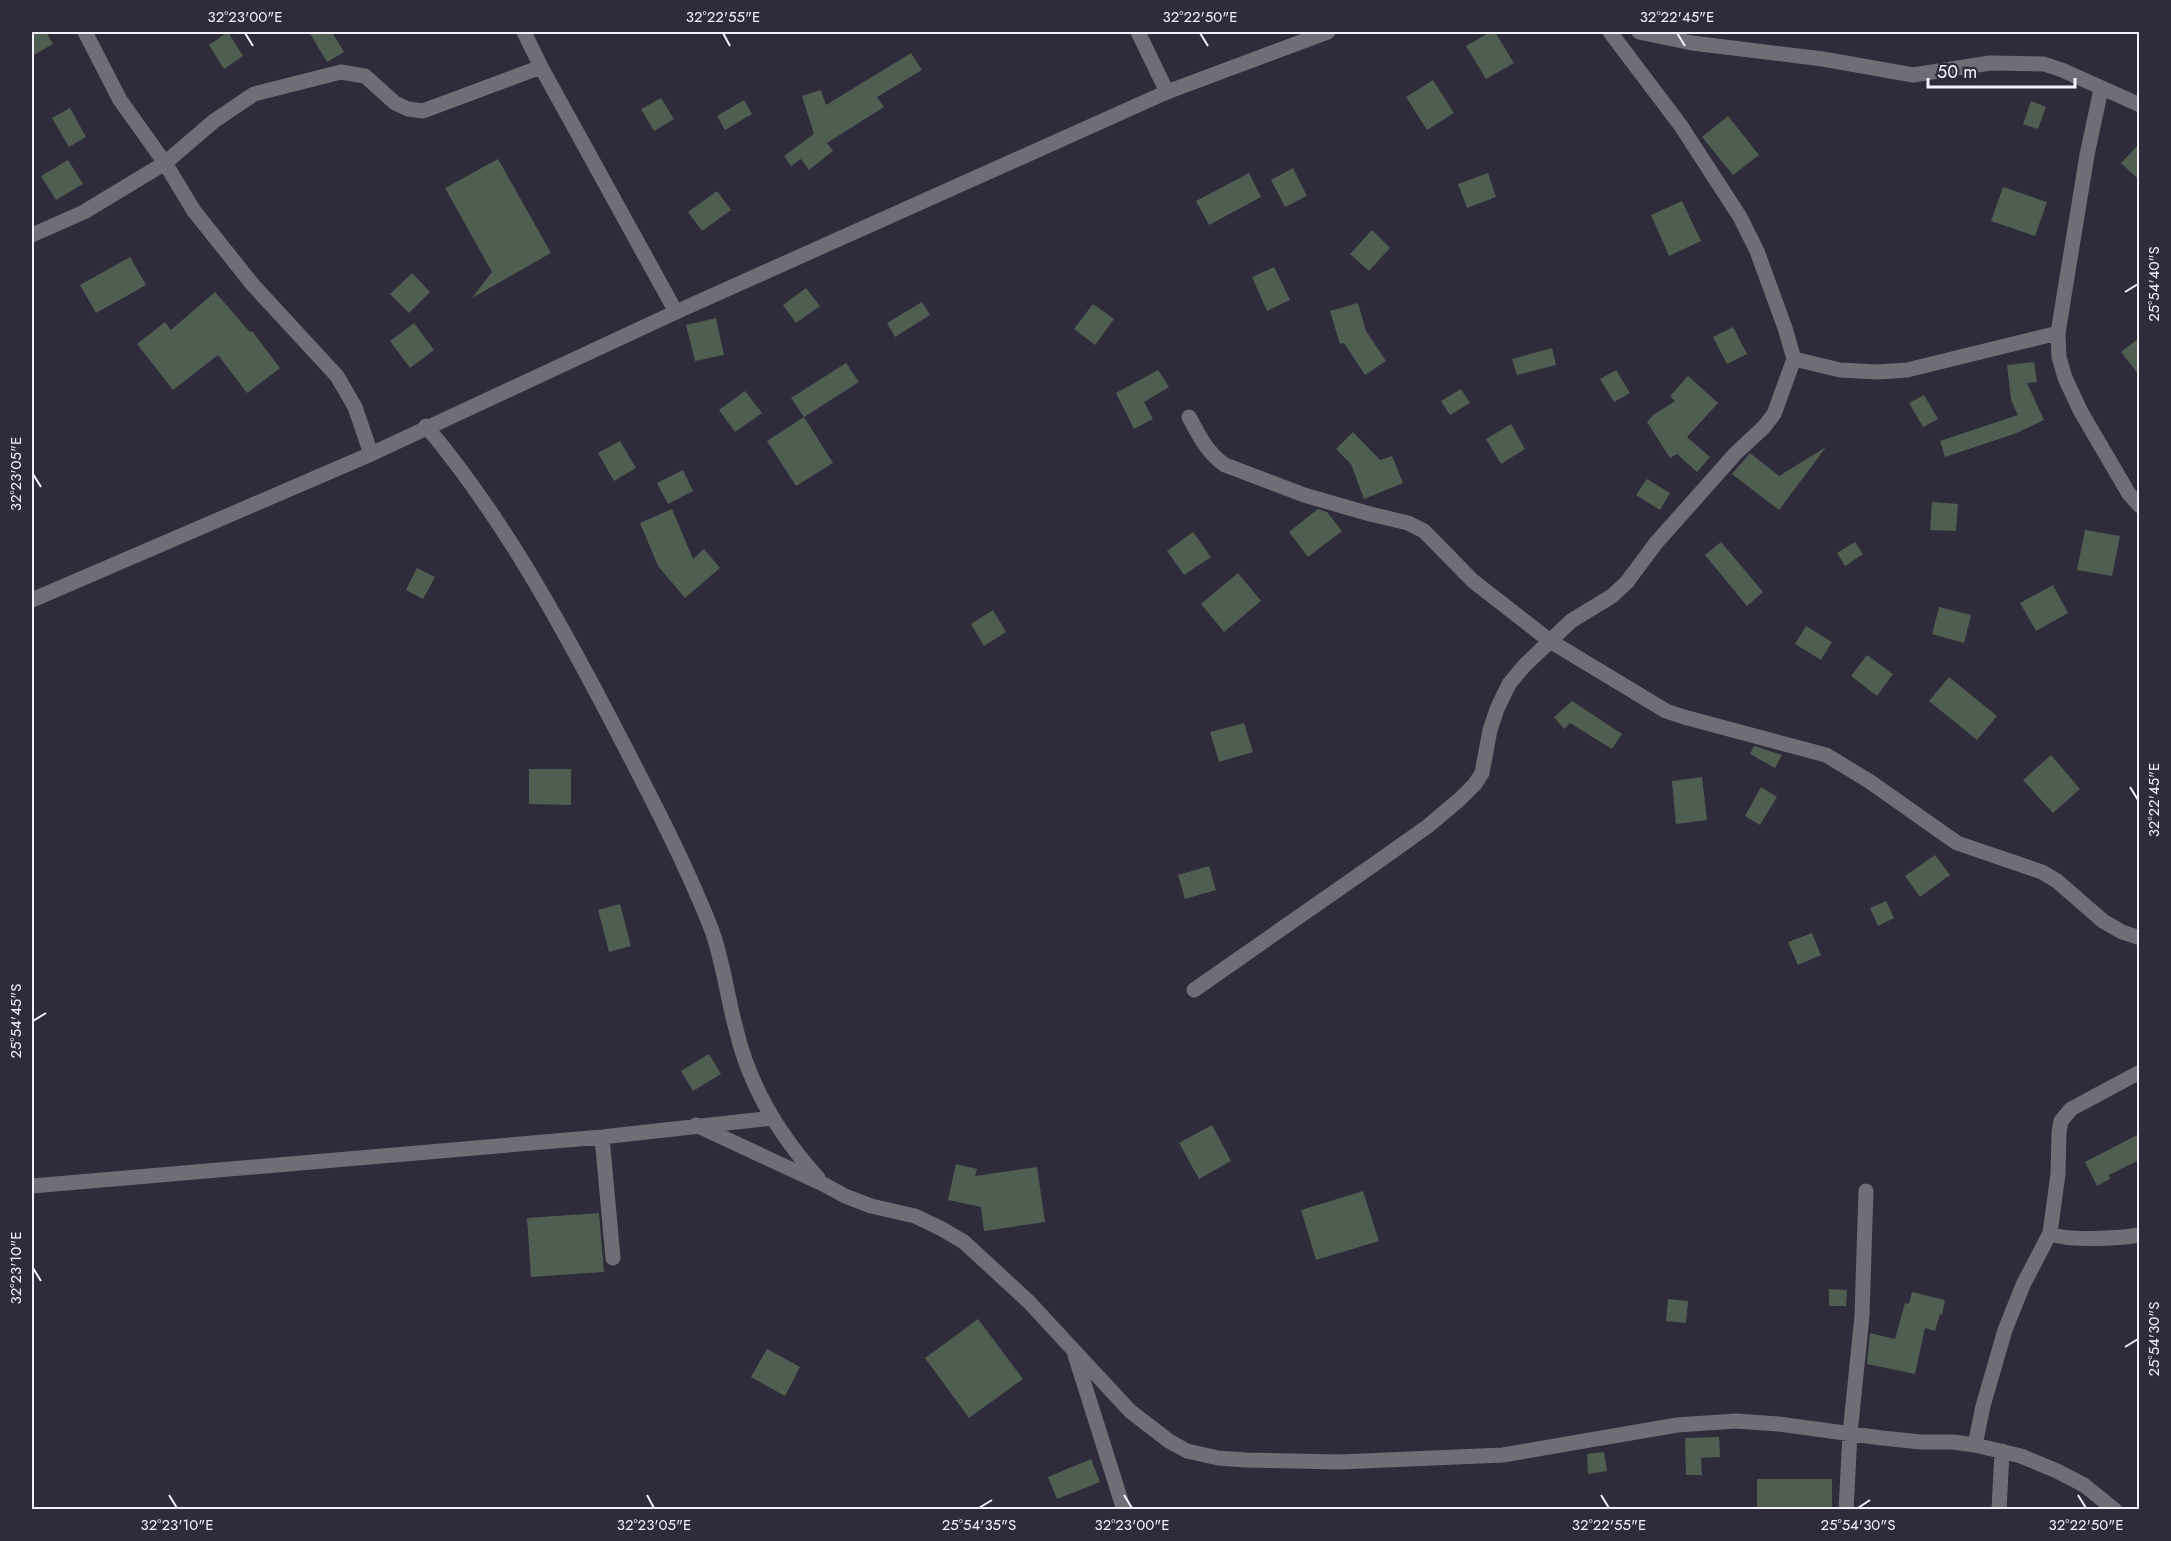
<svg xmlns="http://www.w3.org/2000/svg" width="2171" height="1541" viewBox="0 0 2171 1541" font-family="Jost,sans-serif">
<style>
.building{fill:#4e5e51}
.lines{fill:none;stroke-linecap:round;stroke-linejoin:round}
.minor{stroke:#6f6e76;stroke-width:15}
.tertiary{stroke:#6f6e76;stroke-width:15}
.ticks{fill:none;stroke:#f2f1fb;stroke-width:2}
.neatline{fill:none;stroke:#f2f1fb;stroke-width:2}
.ticks-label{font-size:15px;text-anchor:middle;fill:#f2f1fb}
</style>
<rect width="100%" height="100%" fill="#2e2b3b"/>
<path class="building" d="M 32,32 L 46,32 L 53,44 L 32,56 Z
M 228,32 L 243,56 L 224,69 L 209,45 Z
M 309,32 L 332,32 L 344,52 L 327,62 Z
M 1490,32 L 1495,32 L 1514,63 L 1486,79 L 1466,46 Z
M 911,53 L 922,70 L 877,97 L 884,107 L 827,143 L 833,151 L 809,170 L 801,159 L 791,166 L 784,156 L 814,134 L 802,96 L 821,90 L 826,105 Z
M 1433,80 L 1454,113 L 1427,130 L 1406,97 Z
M 661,98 L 674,119 L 654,131 L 641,109 Z
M 744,100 L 752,114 L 725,130 L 717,116 Z
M 2031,101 L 2046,107 L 2038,129 L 2023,124 Z
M 70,108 L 86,137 L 69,147 L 52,118 Z
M 1728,116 L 1759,155 L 1733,175 L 1702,137 Z
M 2139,144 L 2139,180 L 2121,163 Z
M 498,159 L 551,253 L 472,298 L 492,272 L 445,188 Z
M 68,160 L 83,184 L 56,200 L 41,176 Z
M 1293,168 L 1307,196 L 1285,207 L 1271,180 Z
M 1249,173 L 1261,197 L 1209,225 L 1196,201 Z
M 1488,173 L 1496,197 L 1467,208 L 1458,184 Z
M 2003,187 L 2047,202 L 2035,236 L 1991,221 Z
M 717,191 L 731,210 L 702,231 L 688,212 Z
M 1682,201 L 1701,241 L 1669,256 L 1651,215 Z
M 1372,230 L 1390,248 L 1369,271 L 1350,254 Z
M 130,257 L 146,285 L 96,313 L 80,285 Z
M 1274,267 L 1290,300 L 1267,311 L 1252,277 Z
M 412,273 L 430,292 L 409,313 L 390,294 Z
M 806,288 L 820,306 L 796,323 L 783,305 Z
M 215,292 L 250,332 L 252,331 L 280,368 L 247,393 L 218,355 L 173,390 L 137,344 L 165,322 L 171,330 Z
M 922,302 L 930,315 L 895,337 L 887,323 Z
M 1358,303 L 1366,331 L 1386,361 L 1365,375 L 1344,343 L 1340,344 L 1330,311 Z
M 1093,304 L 1114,319 L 1095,345 L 1074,329 Z
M 716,318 L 724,355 L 695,361 L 686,325 Z
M 414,323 L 434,350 L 410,368 L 390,341 Z
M 1733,327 L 1747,354 L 1727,364 L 1713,337 Z
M 2139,338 L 2139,375 L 2121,352 Z
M 1552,348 L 1556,365 L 1517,375 L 1512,359 Z
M 2034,362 L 2037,382 L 2027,383 L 2044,420 L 2017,433 L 1945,457 L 1940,441 L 2018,415 L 2011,400 L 2007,365 Z
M 846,363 L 859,382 L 804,417 L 791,398 Z
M 1158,370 L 1169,387 L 1144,402 L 1153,419 L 1134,429 L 1116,393 Z
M 1616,370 L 1630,393 L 1614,402 L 1600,379 Z
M 1688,376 L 1718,403 L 1687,437 L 1710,457 L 1697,472 L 1677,454 L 1670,458 L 1647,422 L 1653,415 L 1675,401 L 1670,396 Z
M 1461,389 L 1470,403 L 1450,415 L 1441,401 Z
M 745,391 L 762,413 L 735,432 L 719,410 Z
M 1924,395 L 1938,419 L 1923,427 L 1909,403 Z
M 804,417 L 833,463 L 796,486 L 767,441 Z
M 1511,424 L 1525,449 L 1501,464 L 1486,439 Z
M 1353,432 L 1380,460 L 1392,456 L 1403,483 L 1364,499 L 1351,464 L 1336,449 Z
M 620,441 L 636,468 L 614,481 L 598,453 Z
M 1826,447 L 1779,510 L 1732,474 L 1750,453 L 1779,476 Z
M 683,470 L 693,491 L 668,504 L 657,483 Z
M 1647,479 L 1670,493 L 1660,510 L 1636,495 Z
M 1932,502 L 1958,504 L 1956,531 L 1930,530 Z
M 672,509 L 693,559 L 704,549 L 720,568 L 685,598 L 658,566 L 640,523 Z
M 1318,509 L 1327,512 L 1342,531 L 1308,557 L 1289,532 Z
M 2085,530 L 2120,536 L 2112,576 L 2077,570 Z
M 1193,532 L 1211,557 L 1184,575 L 1167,551 Z
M 1721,542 L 1763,592 L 1747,606 L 1705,555 Z
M 1855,542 L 1863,554 L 1845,566 L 1837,553 Z
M 417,568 L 435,577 L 423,599 L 406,590 Z
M 1238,573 L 1261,601 L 1224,632 L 1201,604 Z
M 2053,585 L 2068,613 L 2036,631 L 2020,603 Z
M 1939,607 L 1971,615 L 1964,643 L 1932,634 Z
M 993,610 L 1006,632 L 984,646 L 971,624 Z
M 1806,626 L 1832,642 L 1821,660 L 1795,644 Z
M 1867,655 L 1893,674 L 1877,696 L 1851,676 Z
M 1949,677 L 1997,716 L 1977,740 L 1929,701 Z
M 1572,701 L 1622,734 L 1612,749 L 1570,723 L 1564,729 L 1554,717 Z
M 1244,723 L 1253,752 L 1219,762 L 1210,732 Z
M 1754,746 L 1782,755 L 1775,768 L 1750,754 Z
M 2051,755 L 2080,789 L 2053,813 L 2023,780 Z
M 529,769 L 571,769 L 571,805 L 529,804 Z
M 1702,777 L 1707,820 L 1676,824 L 1672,781 Z
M 1761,787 L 1777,797 L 1760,825 L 1745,816 Z
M 1935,855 L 1950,875 L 1920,897 L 1905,876 Z
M 1209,866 L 1216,890 L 1185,899 L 1178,875 Z
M 1886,901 L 1894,918 L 1878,926 L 1870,908 Z
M 620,904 L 631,946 L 609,952 L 598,910 Z
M 1812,933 L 1821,955 L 1798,965 L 1788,942 Z
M 709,1054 L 721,1074 L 693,1091 L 681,1071 Z
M 1212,1125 L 1231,1161 L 1199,1179 L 1179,1143 Z
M 2139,1134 L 2139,1160 L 2109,1175 L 2110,1179 L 2097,1186 L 2085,1162 Z
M 956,1164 L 977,1169 L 975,1176 L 1037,1167 L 1045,1222 L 984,1231 L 981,1207 L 948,1200 Z
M 1363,1191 L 1379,1241 L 1316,1260 L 1301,1210 Z
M 599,1213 L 604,1272 L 531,1277 L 527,1218 Z
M 1829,1289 L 1847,1290 L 1846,1306 L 1829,1306 Z
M 1912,1292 L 1945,1300 L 1942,1315 L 1940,1314 L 1935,1331 L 1925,1328 L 1915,1374 L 1867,1364 L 1870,1333 L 1895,1339 L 1905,1303 L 1909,1304 Z
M 1668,1299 L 1688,1301 L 1686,1323 L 1666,1321 Z
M 978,1319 L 1023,1379 L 969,1418 L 925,1358 Z
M 767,1349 L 800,1367 L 785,1396 L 751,1377 Z
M 1719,1437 L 1720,1457 L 1701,1458 L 1702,1475 L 1686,1475 L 1685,1438 Z
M 1604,1452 L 1607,1471 L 1588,1474 L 1587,1454 Z
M 1091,1459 L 1100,1482 L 1057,1499 L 1048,1477 Z
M 1757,1479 L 1832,1479 L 1832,1509 L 1757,1509 Z"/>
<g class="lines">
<path class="minor" d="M 85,32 L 120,100 L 165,163 L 194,211 L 253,285 L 337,376 L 355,407 L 371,454
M 524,32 L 541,67 L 676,312
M 1138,32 L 1167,92
M 1639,32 L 1692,43 L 1823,59 L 1913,75 L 1990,63 L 2044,64 L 2062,70 L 2140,105
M 2101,89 L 2087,155 L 2063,302 L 2058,333 L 2059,357 L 2065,378 L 2081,412 L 2129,494 L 2140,506
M 32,235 L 84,212 L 165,163 L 214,121 L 254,94 L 341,72 L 365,76 L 395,103 L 408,109 L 423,111 L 541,67
M 1794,359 L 1840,370 L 1878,372 L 1907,370 L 2058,333
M 1189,417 C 1199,435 1207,453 1225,465 L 1304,495 L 1370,514 L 1408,523 L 1424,531 L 1473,581 L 1550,641 L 1666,711 L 1684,717 L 1826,755 L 1869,781 L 1957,843 L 2042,872 L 2057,881 L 2103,921 L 2122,932 L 2140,938
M 426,426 C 501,515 557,617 611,720 C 646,788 683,857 711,928 C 723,960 727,996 736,1029 C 749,1085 780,1136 818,1178
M 1194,990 L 1376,863 L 1428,826 L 1460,799 L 1475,784 L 1482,773 L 1490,730 L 1497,709 L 1509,684 L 1524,666 L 1571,621 L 1612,596 L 1627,582 L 1656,543 L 1736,453 L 1764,427 L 1774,414 L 1794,359 L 1785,328 L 1757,251 L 1740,217 L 1681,126 L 1610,32
M 696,1125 L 825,1185 L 845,1196 L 871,1206 L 915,1216 L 942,1229 L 964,1242 L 1029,1302 L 1130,1411 L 1169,1441 L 1187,1451 L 1218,1458 L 1246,1460 L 1340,1462 L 1503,1455 L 1677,1425 L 1736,1421 L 1778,1424 L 1882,1438 L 1921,1442 L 1953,1442 L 1975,1445 L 2021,1456 L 2057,1471 L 2084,1485 L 2115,1510
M 602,1137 L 613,1258
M 32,1186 L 602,1137 L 773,1118
M 2050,1233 C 2064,1242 2121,1238 2140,1235
M 1075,1355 L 1124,1510
M 1975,1445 L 1983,1406 L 2005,1330 L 2023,1285 L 2050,1233 L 2058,1174 L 2059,1132 L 2061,1121 L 2071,1109 L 2140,1072
M 1846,1510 L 1850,1434 L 1862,1316 L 1866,1191
M 1999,1510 L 2002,1451"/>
<path class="tertiary" d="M 32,600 L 371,454 L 676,312 L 1167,92 L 1328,32"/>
</g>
<path class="ticks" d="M 245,33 L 253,46M 723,33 L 730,46M 1200,33 L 1208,46M 1677,33 L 1685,46M 2125,292 L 2138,284M 33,474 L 41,487M 2130,787 L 2138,800M 33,1021 L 46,1013M 33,1268 L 41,1281M 2125,1347 L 2138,1339M 169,1495 L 177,1508M 647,1495 L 654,1508M 1124,1495 L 1132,1508M 1601,1495 L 1609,1508M 2078,1495 L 2086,1508M 979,1508 L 992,1500M 1858,1508 L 1870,1500"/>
<rect width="2171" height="1541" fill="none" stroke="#2e2b3b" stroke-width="66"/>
<path d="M1928 78v9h147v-9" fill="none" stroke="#f2f1fb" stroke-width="3"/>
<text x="1937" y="78" font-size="18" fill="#f2f1fb" stroke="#2e2b3b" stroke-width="4.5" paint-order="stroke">50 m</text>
<rect x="33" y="33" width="2105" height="1475" class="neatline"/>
<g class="ticks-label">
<text x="245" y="22">32°23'00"E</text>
<text x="723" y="22">32°22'55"E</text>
<text x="1200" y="22">32°22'50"E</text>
<text x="1677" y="22">32°22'45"E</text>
<text transform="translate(2154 284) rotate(-90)" y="5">25°54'40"S</text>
<text transform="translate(16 474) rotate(-90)" y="5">32°23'05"E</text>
<text transform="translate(2154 800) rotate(-90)" y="5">32°22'45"E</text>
<text transform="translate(16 1021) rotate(-90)" y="5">25°54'45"S</text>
<text transform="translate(16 1268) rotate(-90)" y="5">32°23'10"E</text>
<text transform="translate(2154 1339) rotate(-90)" y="5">25°54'30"S</text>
<text x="177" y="1530">32°23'10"E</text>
<text x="654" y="1530">32°23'05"E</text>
<text x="979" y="1530">25°54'35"S</text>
<text x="1132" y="1530">32°23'00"E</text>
<text x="1609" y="1530">32°22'55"E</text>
<text x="1858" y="1530">25°54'30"S</text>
<text x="2086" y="1530">32°22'50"E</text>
</g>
</svg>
